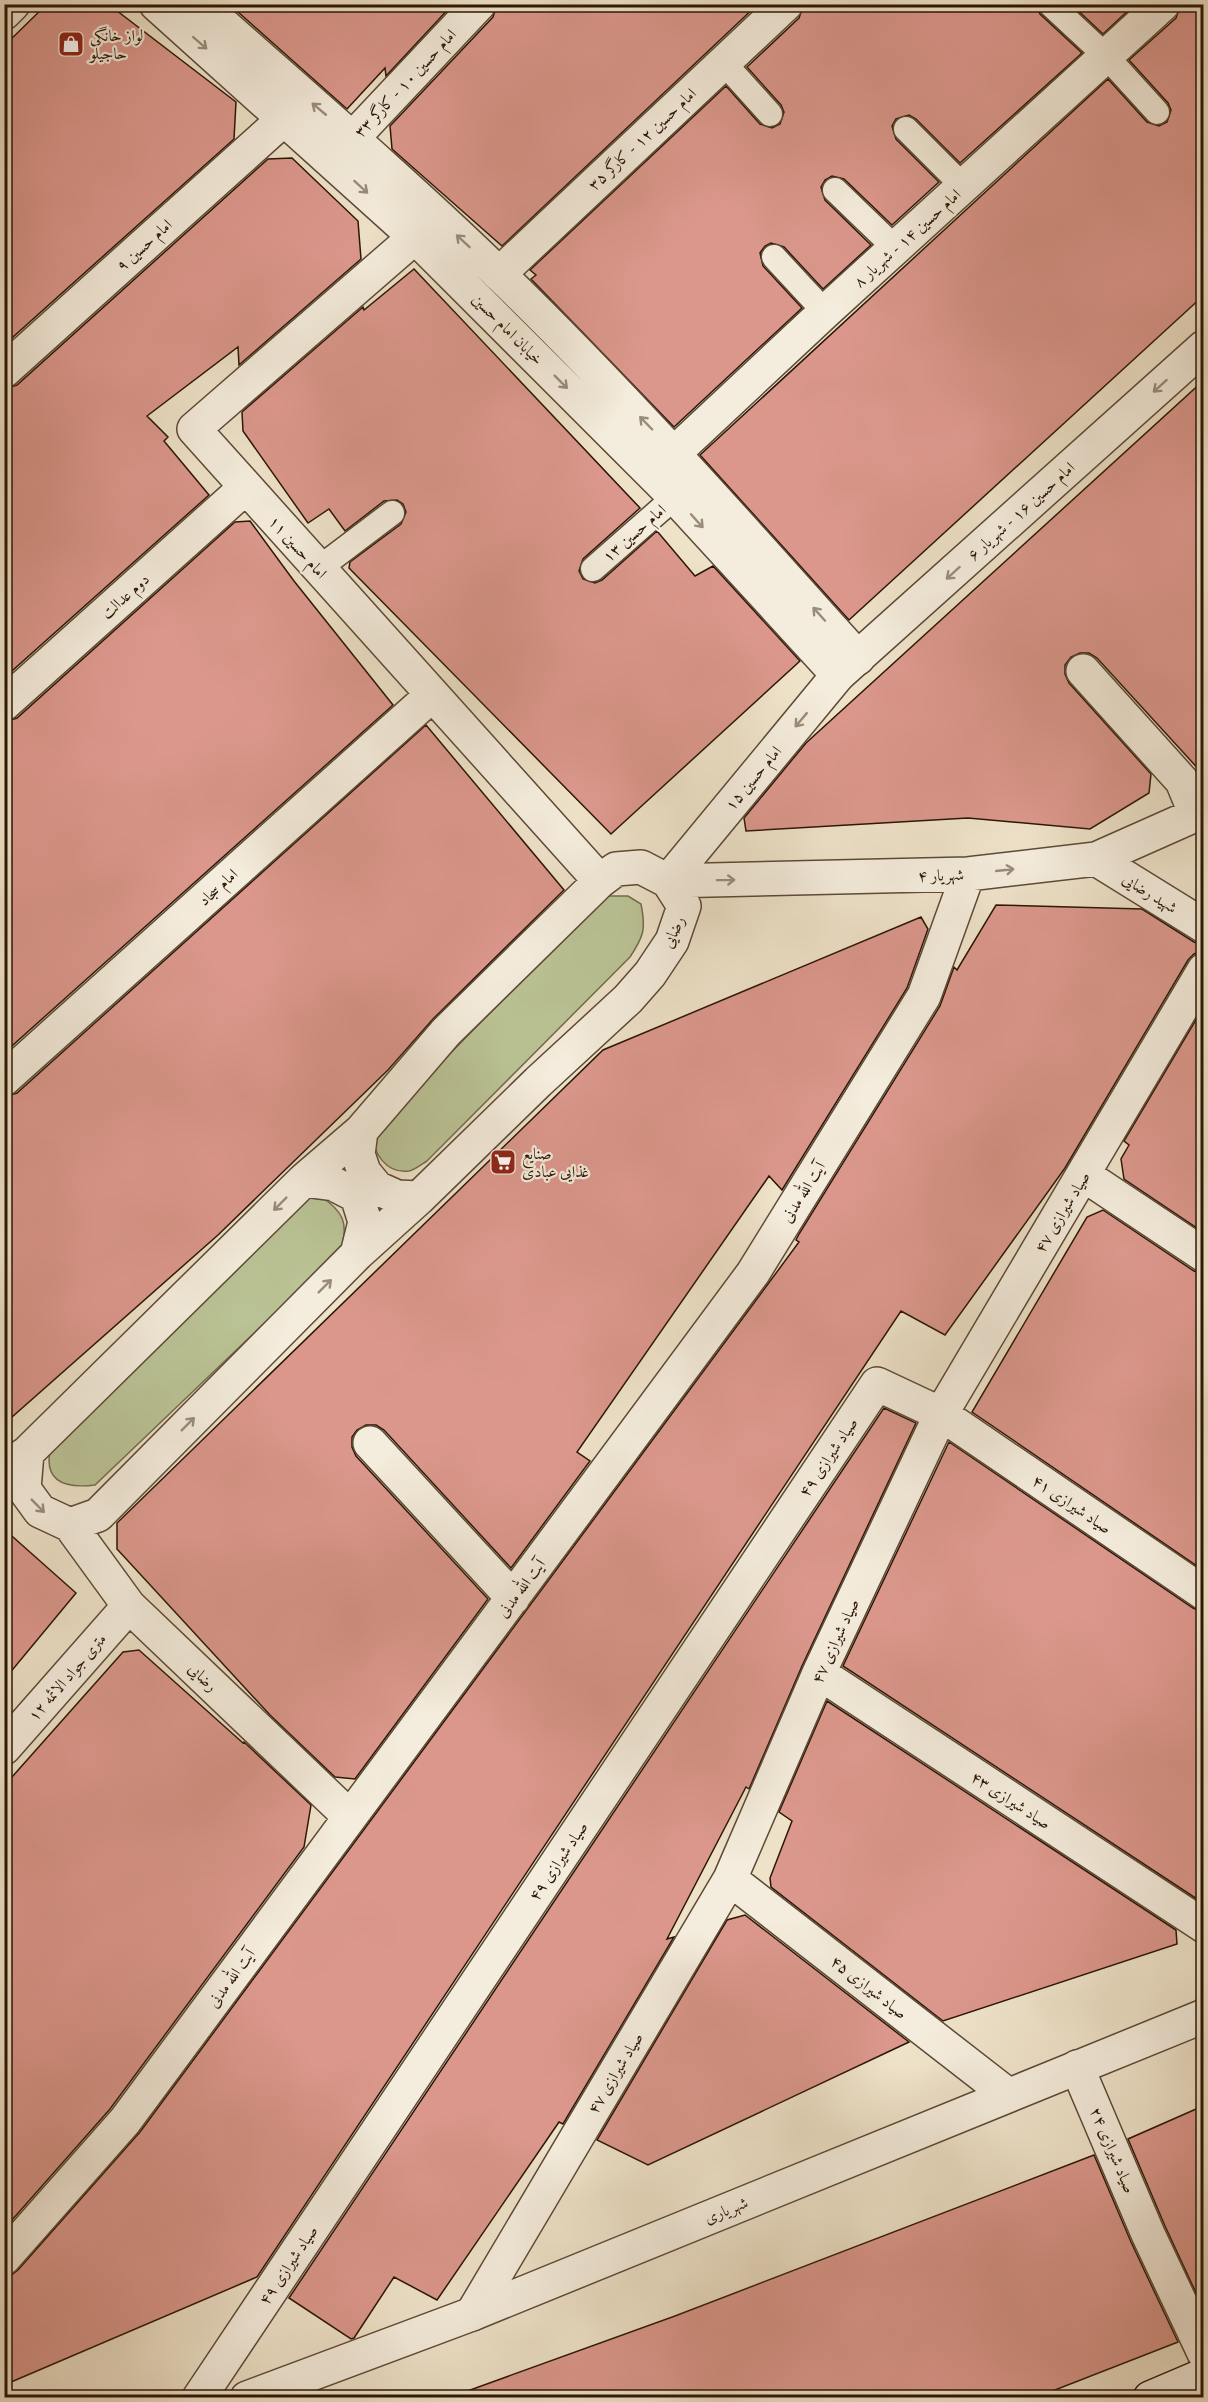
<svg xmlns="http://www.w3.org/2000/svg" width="1208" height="2402" viewBox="0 0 1208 2402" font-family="'IM FELL Great Primer',Amiri,serif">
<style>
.green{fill:#bac395;stroke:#726c4d;stroke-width:1.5}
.building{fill:#db978c;stroke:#2b1605;stroke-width:1.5}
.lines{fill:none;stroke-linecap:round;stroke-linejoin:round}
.service-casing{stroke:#5c4936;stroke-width:27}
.minor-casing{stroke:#5c4936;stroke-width:36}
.tertiary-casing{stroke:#5c4936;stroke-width:36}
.secondary-casing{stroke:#2b1605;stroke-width:36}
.service{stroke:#f4ecdc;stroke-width:24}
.minor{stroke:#f4ecdc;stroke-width:33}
.tertiary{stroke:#f4ecdc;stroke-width:33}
.secondary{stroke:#f4ecdc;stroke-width:33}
.oneway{stroke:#9a8c7b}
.labels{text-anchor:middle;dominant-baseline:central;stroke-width:4.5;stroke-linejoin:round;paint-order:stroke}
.poi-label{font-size:16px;fill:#2b1605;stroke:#f4ecdc;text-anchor:start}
.street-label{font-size:16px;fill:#2b1605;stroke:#f4ecdc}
</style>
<rect width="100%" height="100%" fill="#eee2c9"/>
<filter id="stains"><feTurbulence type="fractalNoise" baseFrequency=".00333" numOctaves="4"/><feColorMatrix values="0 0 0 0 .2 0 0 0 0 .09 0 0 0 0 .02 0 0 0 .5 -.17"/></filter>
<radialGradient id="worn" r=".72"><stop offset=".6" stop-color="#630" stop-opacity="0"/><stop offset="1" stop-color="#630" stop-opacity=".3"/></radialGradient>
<path class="green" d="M 605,896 L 628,896 L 641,904 C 646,929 644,936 630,957 L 427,1161 C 422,1164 415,1170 409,1171 C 386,1174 373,1153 372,1133 Z
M 319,1195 C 343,1211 349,1222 341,1250 L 95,1485 C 62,1489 41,1480 52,1443 L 304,1199 Z"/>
<path class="building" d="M 47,4 L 108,4 L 236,102 L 234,139 L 4,345 L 4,46 Z
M 229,4 L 453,4 L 386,76 L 385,68 L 347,109 Z
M 497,4 L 758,4 L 502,246 L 392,149 L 390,126 L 493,17 Z
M 804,4 L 1036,4 L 1040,14 L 1082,53 L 960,163 L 916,119 L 909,115 L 896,119 L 892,126 L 896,139 L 939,182 L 892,225 L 844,179 L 832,176 L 825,180 L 821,187 L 825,200 L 871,245 L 823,289 L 784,247 L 771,243 L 765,246 L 760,253 L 763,266 L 802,308 L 674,427 L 531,279 L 536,275 L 530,270 L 726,86 L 760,124 L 772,128 L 780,124 L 784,112 L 781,105 L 747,67 L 799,18 Z
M 1071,4 L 1135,4 L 1103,34 Z
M 1181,4 L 1203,4 L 1203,296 L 849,620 L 700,455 L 1108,79 L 1147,122 L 1159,126 L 1167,122 L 1171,110 L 1168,103 L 1129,60 L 1176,18 Z
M 292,158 L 358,221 L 361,259 L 239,365 L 238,347 L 147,416 L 168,437 L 164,441 L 209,495 L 4,678 L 4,389 L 17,385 L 268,159 Z
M 414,269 L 640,508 L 583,559 L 579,571 L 583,579 L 595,583 L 602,580 L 657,531 L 695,576 L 713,566 L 800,661 L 611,834 L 349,568 L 350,562 L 401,524 L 406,512 L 403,504 L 397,500 L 384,501 L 345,531 L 329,509 L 308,523 L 243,431 L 242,412 L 363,307 L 364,310 Z
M 1203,381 L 1203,774 L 1097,658 L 1089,653 L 1080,653 L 1071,657 L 1065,665 L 1065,674 L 1069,683 L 1151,774 L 1149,793 L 1090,829 L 968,818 L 746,831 L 744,818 L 806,743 Z
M 250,521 L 294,581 L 393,705 L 4,1053 L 4,722 L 17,718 L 235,522 Z
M 426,725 L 564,890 L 433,1019 L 388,1070 L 218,1235 L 4,1424 L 4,1097 L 17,1093 Z
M 996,905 L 1142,909 L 1194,942 L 1203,945 L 1203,951 L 1194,954 L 1188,960 L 1065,1168 L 945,1335 L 901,1311 L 257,2277 L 4,2385 L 4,2276 L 10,2276 L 18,2270 L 140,2132 L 768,1284 L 799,1242 L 796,1240 L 799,1234 L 940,1006 L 954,967 L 957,970 Z
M 921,917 L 928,929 L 907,988 L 782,1190 L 769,1176 L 577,1452 L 590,1461 L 511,1568 L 384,1430 L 376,1425 L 366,1425 L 357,1430 L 352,1437 L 352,1447 L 356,1456 L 488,1599 L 355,1779 L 335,1777 L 270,1715 L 117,1549 L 117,1523 L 603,1050 Z
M 1203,1008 L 1203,1232 L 1124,1179 L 1121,1159 L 1129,1145 L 1124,1141 Z
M 1103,1210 L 1194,1271 L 1203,1274 L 1203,1570 L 972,1412 L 1087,1217 Z
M 884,1408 L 916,1423 L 802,1666 L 749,1789 L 746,1787 L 667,1939 L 674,1937 L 563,2124 L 559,2122 L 437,2300 L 394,2277 L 354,2338 L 351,2339 L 289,2298 Z
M 949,1442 L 1193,1608 L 1203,1612 L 1203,1903 L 843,1666 Z
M 4,1529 L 76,1593 L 4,1680 Z
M 139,1650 L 243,1743 L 244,1742 L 311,1805 L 304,1847 L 110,2109 L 4,2229 L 4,1786 L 123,1652 Z
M 827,1701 L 1176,1930 L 1177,1944 L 943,2021 L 771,1887 L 770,1878 L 792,1821 L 779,1812 Z
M 745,1915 L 909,2042 L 648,2165 L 597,2140 L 727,1920 Z
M 1203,2106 L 1203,2308 L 1165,2226 L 1128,2139 Z
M 1094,2155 L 1131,2242 L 1178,2342 L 1037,2397 L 459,2397 L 459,2394 L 675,2316 Z"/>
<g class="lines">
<g class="service-casing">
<path id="service" d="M 1050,4 L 1106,56 L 1157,112
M 724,63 L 770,114
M 906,129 L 963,186
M 835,190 L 895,248
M 774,257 L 825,312
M 318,569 L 392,513
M 593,569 L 675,497"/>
</g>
<g class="minor-casing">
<path id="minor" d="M 4,13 L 13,4
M 332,160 L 479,4
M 415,237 L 194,429 L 600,881
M 499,274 L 786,4
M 4,371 L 284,119
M 654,472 L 825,312 L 1163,4
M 1083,671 L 1182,781 L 1196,815
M 4,704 L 245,488
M 1096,859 L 1204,926
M 641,867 L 668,881 L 684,906 L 672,941 L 650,974 L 628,999 L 538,1082 L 419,1198 L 397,1197 L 377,1188 L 364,1172 L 358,1154 L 361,1131 L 446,1032 L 600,881 L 616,869 Z
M 668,881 L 838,675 L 1204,347
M 668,881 L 968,874 L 1096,859 L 1204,811
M 4,1079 L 431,696
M 1084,1175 L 1204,1255
M 304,1180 L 361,1131
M 357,1254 L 419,1198
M 370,1443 L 513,1598
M 4,1468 L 27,1453 L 304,1180 L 334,1184 L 357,1196 L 365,1222 L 357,1254 L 98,1515 L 70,1525 L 40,1511 L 24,1489 L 27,1453
M 70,1525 L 129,1606 L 350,1817
M 819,1673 L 1204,1926
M 4,1748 L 129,1606
M 730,1879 L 1008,2095
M 1077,2067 L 1148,2234 L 1204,2353
M 4,2258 L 125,2121 L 753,1273 L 924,996 L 968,874
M 472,2314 L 730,1879 L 819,1673 L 941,1414 L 1204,970
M 199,2398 L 877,1384 L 941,1414 L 1204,1593"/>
</g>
<g class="tertiary-casing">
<path id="tertiary" d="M 156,4 L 415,237 L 675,497 L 838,675
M 200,4 C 300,93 402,180 498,273 C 624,395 741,527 858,658
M 247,2398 L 472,2314 L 1204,2016"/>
</g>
<g class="secondary-casing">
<path id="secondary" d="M 1150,2398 L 1204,2375"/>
</g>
<use href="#service" class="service"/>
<use href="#minor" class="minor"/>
<use href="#tertiary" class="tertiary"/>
<use href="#secondary" class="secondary"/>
</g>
<defs><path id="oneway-shaft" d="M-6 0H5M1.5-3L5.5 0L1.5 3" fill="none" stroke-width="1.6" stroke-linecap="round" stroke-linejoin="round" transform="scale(1.5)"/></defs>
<g class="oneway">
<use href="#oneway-shaft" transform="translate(200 43) rotate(41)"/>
<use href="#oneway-shaft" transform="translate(319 109) rotate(-140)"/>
<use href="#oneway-shaft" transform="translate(361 187) rotate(42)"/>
<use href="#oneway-shaft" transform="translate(463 241) rotate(-137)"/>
<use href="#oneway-shaft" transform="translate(561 382) rotate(45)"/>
<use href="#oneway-shaft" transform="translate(1160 386) rotate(138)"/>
<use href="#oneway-shaft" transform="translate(646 423) rotate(-134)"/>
<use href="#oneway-shaft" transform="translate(697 521) rotate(48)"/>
<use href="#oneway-shaft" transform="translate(953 573) rotate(138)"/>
<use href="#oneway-shaft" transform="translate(819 614) rotate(-132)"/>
<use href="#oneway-shaft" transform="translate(801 720) rotate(130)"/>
<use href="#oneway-shaft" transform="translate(1005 870) rotate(-6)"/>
<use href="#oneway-shaft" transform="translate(726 880) rotate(-1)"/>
<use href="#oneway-shaft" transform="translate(280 1204) rotate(135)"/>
<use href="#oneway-shaft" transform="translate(325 1286) rotate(-45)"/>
<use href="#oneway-shaft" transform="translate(188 1424) rotate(-45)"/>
<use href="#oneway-shaft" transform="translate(38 1506) rotate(45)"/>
</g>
<defs>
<g id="shop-square" transform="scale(1.35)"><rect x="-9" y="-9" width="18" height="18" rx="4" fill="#8f2418" stroke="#f4ecdc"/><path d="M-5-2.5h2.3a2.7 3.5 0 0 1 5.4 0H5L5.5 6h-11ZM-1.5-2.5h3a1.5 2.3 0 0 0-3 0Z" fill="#fff"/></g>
<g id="supermarket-square" transform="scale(1.35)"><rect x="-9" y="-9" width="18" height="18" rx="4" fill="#8f2418" stroke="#f4ecdc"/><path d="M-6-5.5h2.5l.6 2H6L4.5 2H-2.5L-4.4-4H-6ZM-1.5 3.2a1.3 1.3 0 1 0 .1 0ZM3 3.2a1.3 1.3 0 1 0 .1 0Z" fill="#fff"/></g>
</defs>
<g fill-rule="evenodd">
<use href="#shop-square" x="71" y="44"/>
<use href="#supermarket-square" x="503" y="1162"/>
</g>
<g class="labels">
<g class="poi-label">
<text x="90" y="35">لواز خانگی<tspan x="90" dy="18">حاجیلو</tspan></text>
<text x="522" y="1153">صنایع<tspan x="522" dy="18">غذایی عبادی</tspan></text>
</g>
<g class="street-label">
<text transform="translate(405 83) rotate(-47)">امام حسین ۱۰ - کارگر ۳۳</text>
<text transform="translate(642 139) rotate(-43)">امام حسین ۱۲ - کارگر ۳۵</text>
<text transform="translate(907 238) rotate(-42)">امام حسین ۱۴ - شهریار ۸</text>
<text transform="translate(144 245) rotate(-42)">امام حسین ۹</text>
<text transform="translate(508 329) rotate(45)">خیابان امام حسین</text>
<text transform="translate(1021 511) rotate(-42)">امام حسین ۱۶ - شهریار ۶</text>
<text transform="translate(634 533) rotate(-41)">امام حسین ۱۳</text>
<text transform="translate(298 547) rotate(48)">امام حسین ۱۱</text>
<text transform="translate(125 596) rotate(-42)">دوم عدالت</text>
<text transform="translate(753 778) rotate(-50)">امام حسین ۱۵</text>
<text transform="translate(941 875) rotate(-2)">شهریار ۴</text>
<text transform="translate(218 887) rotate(-42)">امام سجاد</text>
<text transform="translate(1150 893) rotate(32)">شهید رضایی</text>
<text transform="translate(673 932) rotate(-66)">رضایی</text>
<text transform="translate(803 1192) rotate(-58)">آیت الله مدنی</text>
<text transform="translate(1062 1212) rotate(-59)">صیاد شیرازی ۴۷</text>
<text transform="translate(828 1457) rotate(-56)">صیاد شیرازی ۴۹</text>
<text transform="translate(1072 1504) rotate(34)">صیاد شیرازی ۴۱</text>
<text transform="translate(521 1588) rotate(-53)">آیت الله مدنی</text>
<text transform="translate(835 1641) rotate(-65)">صیاد شیرازی ۴۷</text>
<text transform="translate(67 1677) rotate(-49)">۱۲ متری جواد الائمه</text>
<text transform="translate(203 1677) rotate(44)">رضایی</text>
<text transform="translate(1011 1800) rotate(33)">صیاد شیرازی ۴۳</text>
<text transform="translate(558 1861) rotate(-56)">صیاد شیرازی ۴۹</text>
<text transform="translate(231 1978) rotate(-54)">آیت الله مدنی</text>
<text transform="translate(869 1987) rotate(38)">صیاد شیرازی ۴۵</text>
<text transform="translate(615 2073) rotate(-59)">صیاد شیرازی ۴۷</text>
<text transform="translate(1113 2150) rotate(67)">صیاد شیرازی ۲۴</text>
<text transform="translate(726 2210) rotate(-22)">شهریاری</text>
<text transform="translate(288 2265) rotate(-56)">صیاد شیرازی ۴۹</text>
</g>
</g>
<rect width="1208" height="2402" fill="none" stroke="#eee2c9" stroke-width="24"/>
<rect x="6" y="6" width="1196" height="2390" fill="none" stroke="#2b1605" stroke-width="3"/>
<rect x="12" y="12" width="1184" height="2378" fill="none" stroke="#2b1605" stroke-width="1.5"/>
<rect width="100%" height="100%" filter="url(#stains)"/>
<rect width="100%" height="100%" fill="url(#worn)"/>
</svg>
